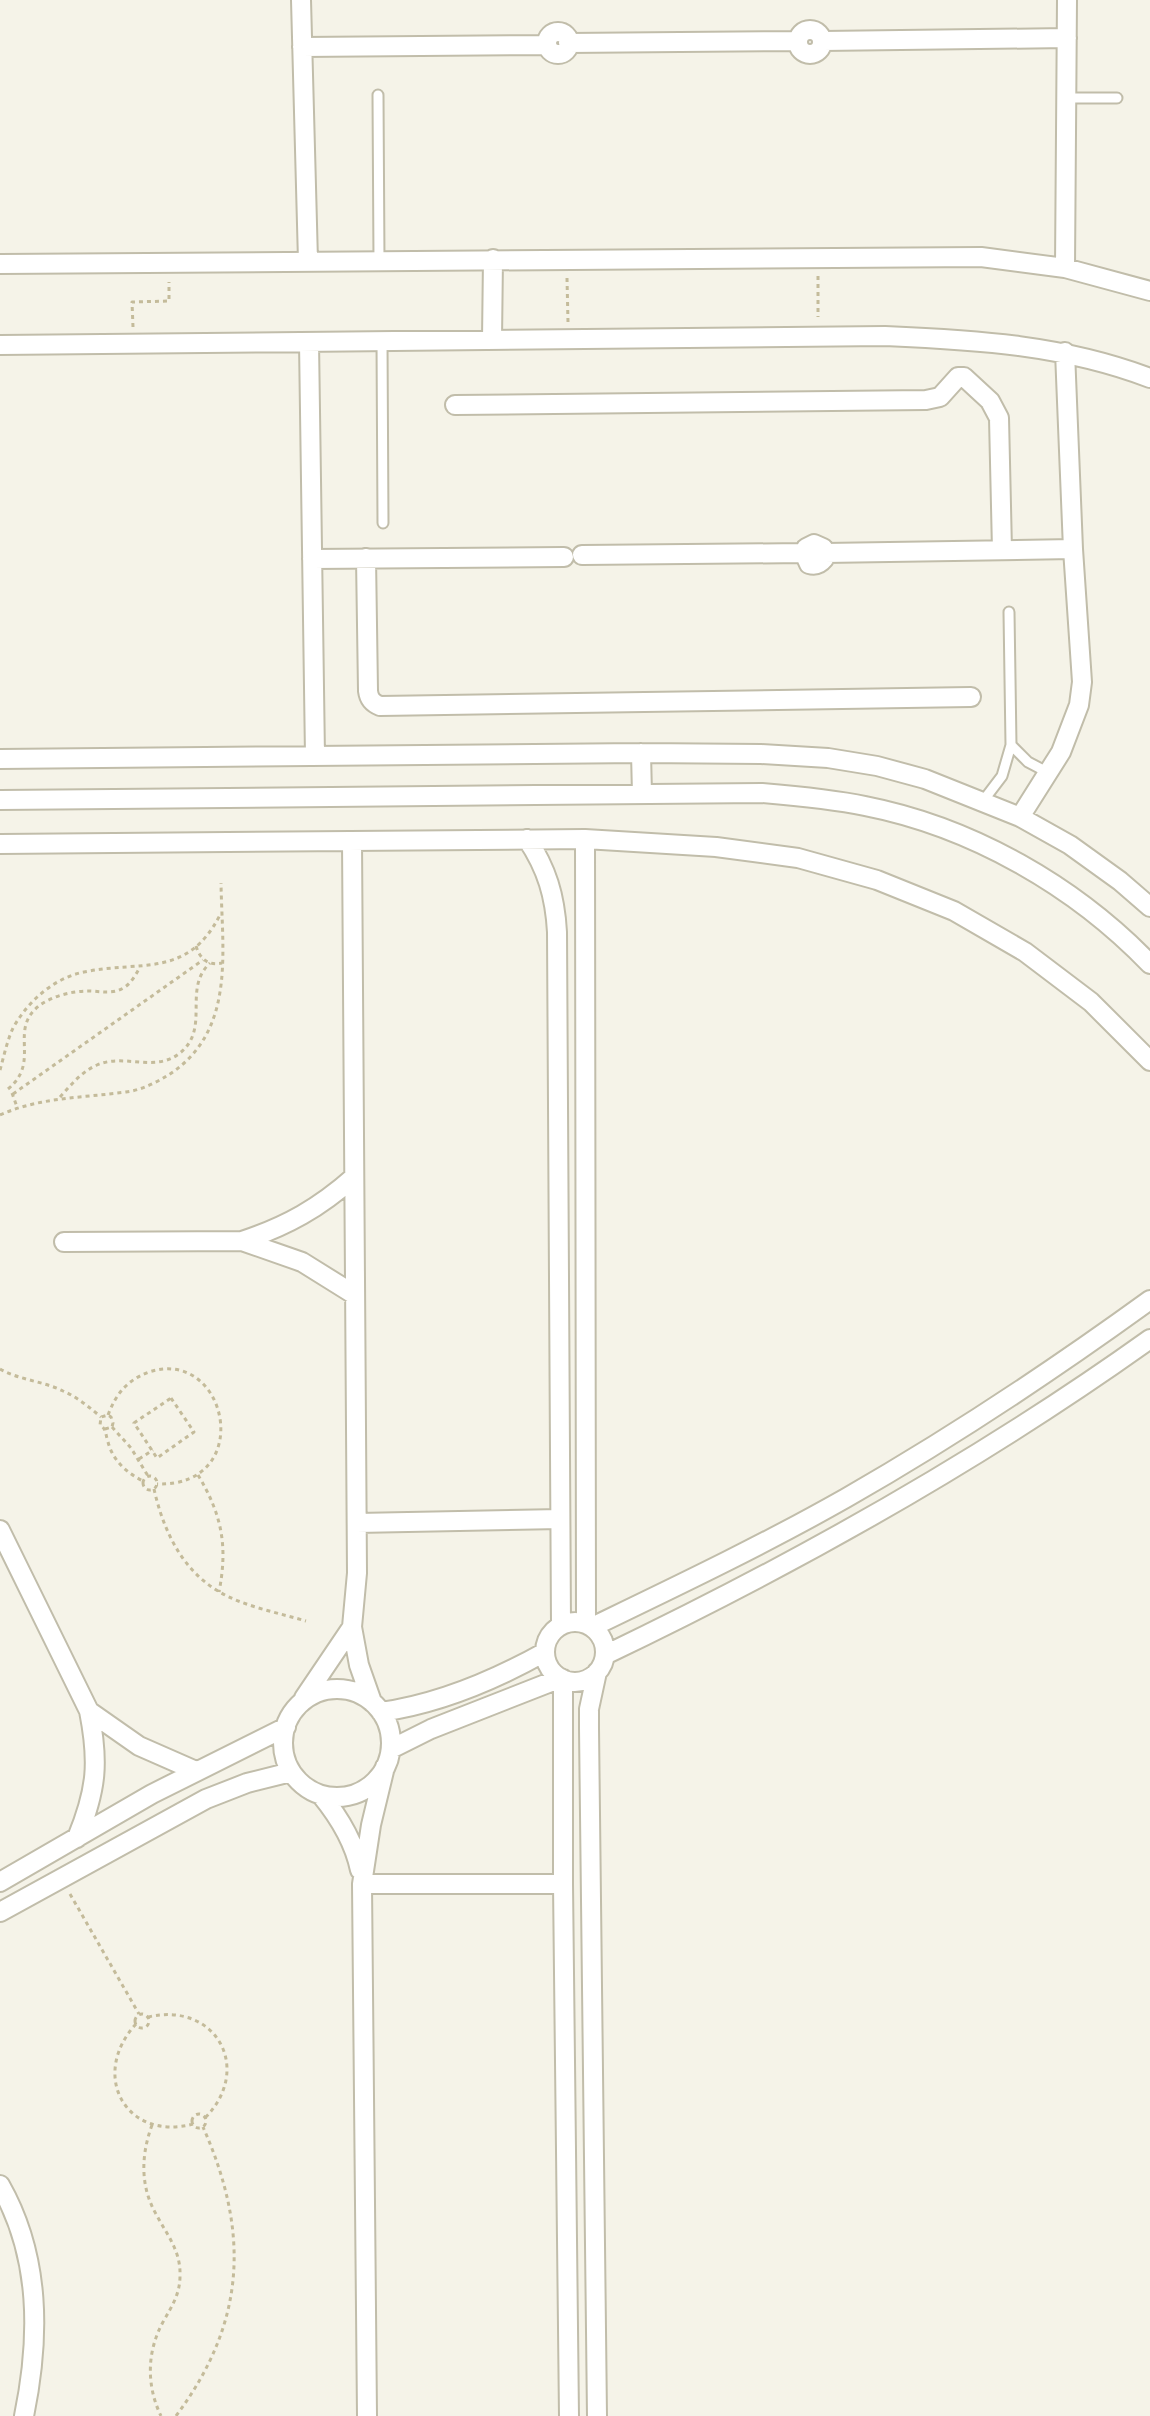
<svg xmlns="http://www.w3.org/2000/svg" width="1150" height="2416" viewBox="0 0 1150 2416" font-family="'Titillium Web',sans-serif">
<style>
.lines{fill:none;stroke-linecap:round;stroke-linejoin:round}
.lane-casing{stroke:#c1bdaa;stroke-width:13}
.street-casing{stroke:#c1bdaa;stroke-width:22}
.path{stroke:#c4bb9a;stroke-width:3;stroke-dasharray:4 4;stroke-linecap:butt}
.lane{stroke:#fff;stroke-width:9}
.street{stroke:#fff;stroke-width:18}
</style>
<rect width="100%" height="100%" fill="#f5f3e8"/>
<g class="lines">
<g class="lane-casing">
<path id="lane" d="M 378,95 L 379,260
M 1066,98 L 1117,98
M 382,341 L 383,523
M 1011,745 L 1028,762 L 1049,773
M 983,801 L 1002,776 L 1011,745 L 1009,612"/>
</g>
<g class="street-casing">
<path id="street" d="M 301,0 L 308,261
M798 42a12 12 0 1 1 24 0a12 12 0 1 1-24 0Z
M547 43a11 11 0 1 1 22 0a11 11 0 1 1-22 0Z
M 823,41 L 1067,38
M 568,43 L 798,41
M 302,47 L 547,45
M 0,264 L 981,257 L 1065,268 L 1150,291
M 1065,268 L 1067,0
M 492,339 L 493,259
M 309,342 L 315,756
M 0,345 L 885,336 C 977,340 1063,345 1150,378
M 455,405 L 926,400 L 940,397 L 958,377 L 964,377 L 990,401 L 999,418 L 1002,550
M 825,553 L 1073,549
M 582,555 L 804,553 L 806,548 L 814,544 L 823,548 L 824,559 C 820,564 816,566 809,564 L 804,553
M 366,558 L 368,691 C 369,699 372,703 380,706 L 971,697
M 312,559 L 564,557
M 641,753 L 642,794
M 0,759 L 641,753 L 761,754 L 828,758 L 877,766 L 925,779 L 1020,817 L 1070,845 L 1120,881 L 1150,907
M 0,800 L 762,793 C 797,796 831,799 865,806 C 972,827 1075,886 1150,964
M 1020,817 L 1061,752 L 1079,705 L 1082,682 L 1073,549 L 1065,352
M 527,839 C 547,869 555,896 557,932 L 561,1625
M 585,839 L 586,1624
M 352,841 L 357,1573 L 352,1627 L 359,1665 L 372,1702
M 0,844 L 585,839 L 716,847 L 798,858 L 877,880 L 954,911 L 1025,952 L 1091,1002 L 1150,1061
M 242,1241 C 287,1226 319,1208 354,1177
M 64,1242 L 242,1241 L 302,1262 L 355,1295
M 357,1523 L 560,1519
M 0,1530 L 89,1711 C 99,1762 97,1789 77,1838
M545 1652a30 30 0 1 1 60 0a30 30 0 1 1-60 0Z
M 592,1627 C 677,1586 763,1545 846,1498 C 951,1438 1052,1371 1150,1300
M 605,1655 C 795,1564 978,1462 1150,1339
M 563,1679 L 563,1884 L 569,2416
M283 1743a54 54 0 1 1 108 0a54 54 0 1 1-108 0Z
M 304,1698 L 352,1627
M 89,1711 L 139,1746 L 196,1771
M 381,1712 C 438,1704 495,1680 545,1652
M 391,1749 L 431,1729 L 561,1678
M 321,1795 C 339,1817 354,1841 360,1870
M 0,1882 L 152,1794 L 286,1727
M 362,1884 L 563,1884
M 0,1912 L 206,1799 L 247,1783 L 291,1772
M 0,2185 C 41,2257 40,2338 24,2416
M 367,2416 L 362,1884 L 371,1825 L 385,1767
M 597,2416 L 589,1728 L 589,1709 L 597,1672"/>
</g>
<path class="path" d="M 818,276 L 818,317
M 567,278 L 568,322
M 133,327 L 132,302 L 169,301 L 169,282
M 196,946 C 200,959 208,966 222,963
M 0,1070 C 4,1056 7,1041 13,1028 C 28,1001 54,978 84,972 C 141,960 187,979 220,915
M 8,1089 C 42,1061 7,1030 40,1005 C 53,996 72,991 88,991 C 101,991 113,995 125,987 C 132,982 136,974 140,967
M 12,1093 L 17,1107
M 13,1094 L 203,960
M 60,1097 C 71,1085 81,1072 97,1065 C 124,1053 155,1073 180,1053 C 211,1028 182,989 210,963
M 0,1115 C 40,1097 82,1098 126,1092 C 142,1090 157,1082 170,1074 C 236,1030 222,952 221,883
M 0,1369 C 19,1380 43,1381 63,1391 C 77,1397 89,1407 101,1417
M 171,1398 L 194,1432 L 157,1458 L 134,1423 Z
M 108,1415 C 116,1394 127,1380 149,1372 C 228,1346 257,1487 157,1484
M 112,1427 L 131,1448 L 148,1476
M 105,1429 L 112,1427 L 113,1423 L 111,1417 L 108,1415 L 101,1417 L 100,1425 C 107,1430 105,1433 108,1442 C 113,1461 127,1473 143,1481
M 139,1459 L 153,1450
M 198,1475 C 222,1515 228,1546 219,1592
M143 1483a7 7 0 1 1 14 0a7 7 0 1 1-14 0Z
M 154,1489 C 163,1529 181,1569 218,1591 C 242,1606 279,1613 306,1621
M 70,1894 L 139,2014
M135 2021a7 7 0 1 1 14 0a7 7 0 1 1-14 0Z
M 148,2017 C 215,2001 254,2068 205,2118
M 136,2024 C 89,2075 126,2142 193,2124
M192 2121a7 7 0 1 1 14 0a7 7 0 1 1-14 0Z
M 152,2125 C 141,2155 140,2186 156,2214 C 167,2235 181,2251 180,2276 C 180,2294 172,2306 163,2322 C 147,2351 146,2385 161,2416
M 176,2416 C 246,2322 250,2233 203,2127"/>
<use href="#lane" class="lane"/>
<use href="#street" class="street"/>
</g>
</svg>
